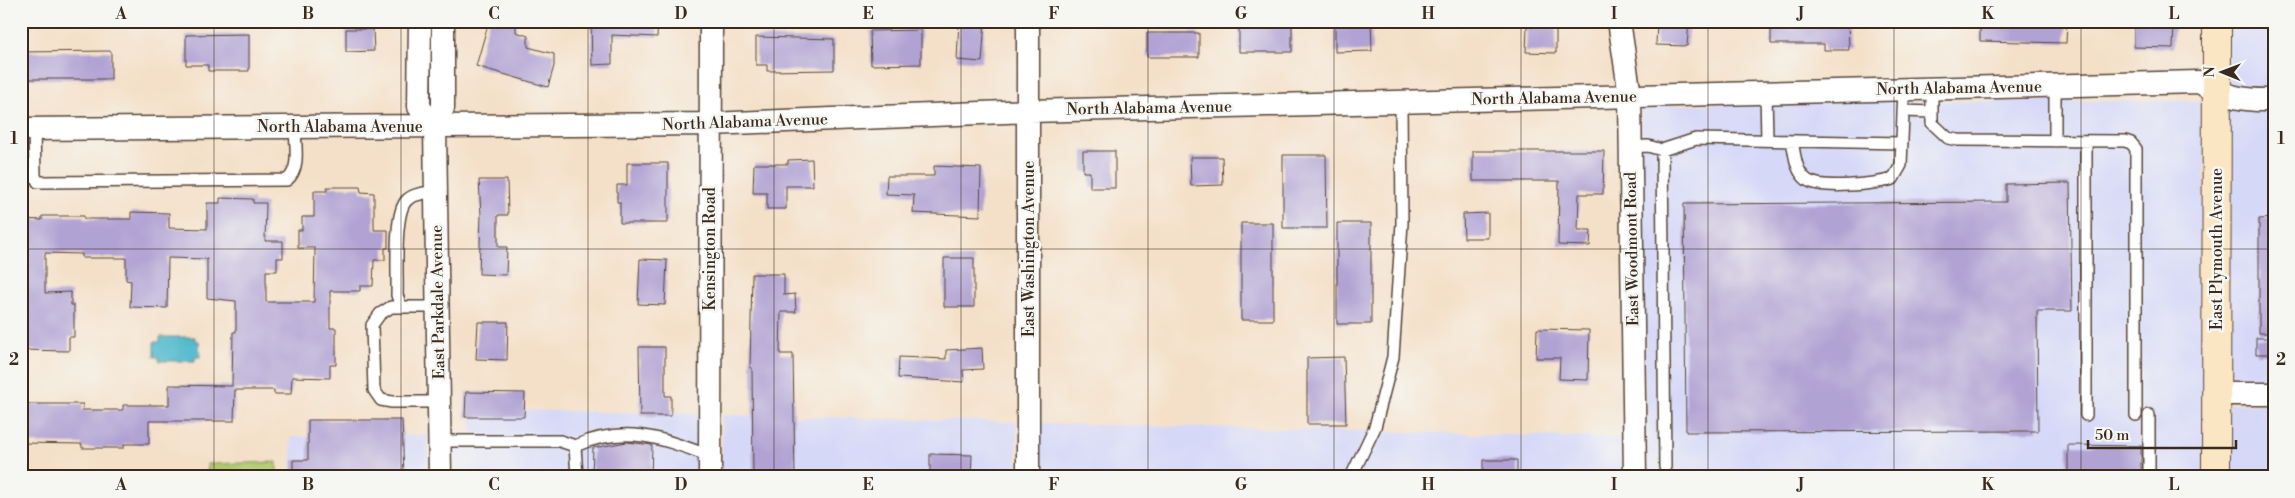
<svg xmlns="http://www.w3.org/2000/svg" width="2295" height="498" font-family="'Libre Bodoni',serif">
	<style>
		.built { fill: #d6d8f8 }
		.green { fill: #adc76d; stroke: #747846 }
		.water { fill: #4eb8cb; stroke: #447174 }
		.building { fill: #b0a2d3 }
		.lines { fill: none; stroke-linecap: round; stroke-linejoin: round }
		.service-casing { stroke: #574538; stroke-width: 14 }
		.minor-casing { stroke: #574538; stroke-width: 25 }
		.secondary-casing { stroke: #574538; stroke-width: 30 }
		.service { stroke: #fff; stroke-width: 11 }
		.minor { stroke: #fff; stroke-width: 22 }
		.secondary { stroke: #fbe6c4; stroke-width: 28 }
		.grid { fill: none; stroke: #3b2a1e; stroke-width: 1; stroke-opacity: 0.55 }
		.labels { text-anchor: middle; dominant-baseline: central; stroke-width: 5; stroke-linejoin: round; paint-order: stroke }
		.street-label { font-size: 16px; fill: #3b2a1e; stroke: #f6f6f2 }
		.neatline { fill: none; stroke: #3b2a1e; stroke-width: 2 }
		.grid-label { font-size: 16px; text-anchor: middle; font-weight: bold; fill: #3b2a1e }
	</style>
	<rect width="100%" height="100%" fill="#f6f6f2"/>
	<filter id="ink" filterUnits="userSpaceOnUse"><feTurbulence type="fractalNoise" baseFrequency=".02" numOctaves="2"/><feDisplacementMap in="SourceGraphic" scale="10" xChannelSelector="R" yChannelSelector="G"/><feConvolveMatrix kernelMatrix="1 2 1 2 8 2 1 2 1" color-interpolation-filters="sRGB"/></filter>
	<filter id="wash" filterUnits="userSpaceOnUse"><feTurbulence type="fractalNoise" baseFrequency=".0096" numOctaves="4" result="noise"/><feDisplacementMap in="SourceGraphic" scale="20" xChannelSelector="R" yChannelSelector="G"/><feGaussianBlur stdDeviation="1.12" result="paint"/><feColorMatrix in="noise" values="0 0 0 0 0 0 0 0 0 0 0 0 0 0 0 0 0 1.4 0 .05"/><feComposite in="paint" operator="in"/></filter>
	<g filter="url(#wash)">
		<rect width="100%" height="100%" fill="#f4e0c8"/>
		<path class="built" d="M2228 21H2274V90H2248L2228 84Z
			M1832 101H2205L2204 477H1646L1641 106Z
			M2228 105 2246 111 2274 110V384H2228Z
			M2228 404H2274V477H2227Z
			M471 409 699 414V477H451V434L472 433Z
			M722 415 1017 422V477H722Z
			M1039 423 1623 438V477H1039Z
			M428 435V477H292L291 437Z"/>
		<path class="green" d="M277 462V477H208L207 464Z"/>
		<path class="water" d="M160 337H195V341H199L200 357H195V361H159V357H154V342H160Z"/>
		<g id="blocks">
			<path class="building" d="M489 21H516V32L528 36V47L554 54V66L548 87 476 66Z
				M591 21H658L657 37 612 35V64L592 65Z
				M959 21H985L982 62 957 60Z
				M1266 21H1292V52H1239V26H1266Z
				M1335 21H1371L1372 51 1335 52Z
				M1657 21H1689L1687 46 1656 45Z
				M1771 21H1848L1849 50H1824V44H1771Z
				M1980 21H2067L2066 43 1980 41Z
				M2134 21H2174L2173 48 2134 47Z
				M1527 26 1556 27V53L1526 52Z
				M346 29H373L374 51 346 52Z
				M921 30V64L871 65 870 31Z
				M1147 33H1199V57H1147Z
				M249 34V71H208V65H186V35Z
				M756 37 834 39V70L767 71V65H756Z
				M111 51V79H21V52Z
				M1083 151H1115V188H1090V172H1083Z
				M1473 151H1604L1603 194H1579L1578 230H1591L1590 246 1558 245 1559 181H1473Z
				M1283 155H1326L1327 228H1283Z
				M1190 157H1222L1223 185 1191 186Z
				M812 159 813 186H786V209H767V193H753L754 164H788V160Z
				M627 163H668V223H620V202H617V185H627Z
				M934 166 981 168 980 216 913 213 914 195 886 194 887 176H934Z
				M479 180H507L508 215H498V247H507L506 275 479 274 481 215Z
				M2070 183 2072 311H2037L2038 431 1686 432 1684 204 2006 202V184Z
				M327 187H360L361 192 374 193V230H388V248H385V260H374L373 286H360V291H330V328H336V365H330V378L292 377 291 394H274V390H235L234 421H149V444H124V448H82V444L21 443V404H83L82 410H123V405H169V385L232 386 233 332H236V301L207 298V259L168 258 167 308 130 307 131 281 126 280V258H82V254L45 253V293L71 292V305H74V337H69V351L21 350V219L42 220V216H84V219H131V212L169 213V228L207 229V203H220V198L253 199V203H266L265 241H283V258H277V271H266V302H314L315 248H298V230H302V217H314V191H327Z
				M1488 213V238H1464L1463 214Z
				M2274 218V333H2259V219Z
				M1241 223H1273V320H1241Z
				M1337 223H1371V324H1337Z
				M944 258H974V307H944Z
				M640 259 667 260 665 305 638 304Z
				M752 274H784V295L795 294 796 312H781L780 354H793L795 477H753L752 368H750Z
				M478 322H508L507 360 476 359Z
				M1537 329 1589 330 1588 380 1559 379 1560 358H1536Z
				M2256 338H2274V354H2256Z
				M639 347H665V396H671V416H640Z
				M982 348 983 369 963 370 964 382 898 378 899 357 946 359V350Z
				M1344 357 1346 424H1307V358Z
				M466 392 525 393 524 417H465Z
				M308 420H402L404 477H293V460H308Z
				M627 442 652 445 651 477H592L593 448Z
				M2068 445 2141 446V477H2068Z
				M930 454 972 455 971 477H930Z
				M1483 460H1517V477H1483Z"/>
		</g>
	</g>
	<g filter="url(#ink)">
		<use href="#blocks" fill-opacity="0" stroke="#574538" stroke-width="1"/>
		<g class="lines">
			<defs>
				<path id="service" d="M1932 88V123L1948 138 1958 140 2125 141 2131 143 2136 149V415
					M1766 92 1767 140
					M1903 111 1932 112
					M34 129 35 176 38 182H41L287 180C301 169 295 144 295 128
					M1792 141C1795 154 1795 171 1807 180 1822 190 1876 184 1893 179L1901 165 1904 89
					M2055 141V85
					M2086 141V415
					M1630 147 1648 146 1662 150 1665 467
					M1662 150 1696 139 1902 143
					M401 307 397 295C398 275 393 213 407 200 414 193 427 193 436 191
					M438 307H391L380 314 372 325 374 390 381 400 392 402H439
					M2149 415V477
					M440 441H560L575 446 577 477
					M575 446C626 424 661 438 710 456
					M1351 477 1375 427 1393 357 1402 223 1401 102"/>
				<path id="minor" d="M420 21 419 107 435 127
					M1619 21 1630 96 1635 477
					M21 129 710 124 1029 111 2199 82C2227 97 2242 101 2274 100
					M2217 394H2274
					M440 477 435 127 443 108V21
					M710 477 711 21
					M1028 477V21"/>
				<path id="secondary" d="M2216 477 2217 21"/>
			</defs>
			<use href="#service" class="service-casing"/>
			<use href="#minor" class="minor-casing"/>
			<use href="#secondary" class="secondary-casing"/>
			<use href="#service" class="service"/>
			<use href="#minor" class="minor"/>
			<use href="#secondary" class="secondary"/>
		</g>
	</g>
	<path class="grid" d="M214 21V477M401 21V477M588 21V477M774 21V477M961 21V477M1148 21V477M1334 21V477M1521 21V477M1708 21V477M1894 21V477M2081 21V477M21 249H2274"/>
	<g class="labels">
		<g class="street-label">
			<text transform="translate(1959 88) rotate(-1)">North Alabama Avenue</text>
			<text transform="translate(1554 98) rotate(-1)">North Alabama Avenue</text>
			<text transform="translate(1149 108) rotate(-1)">North Alabama Avenue</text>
			<text transform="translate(745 122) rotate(-2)">North Alabama Avenue</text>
			<text x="340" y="127">North Alabama Avenue</text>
			<text transform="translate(710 249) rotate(-90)">Kensington Road</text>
			<text transform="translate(1029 249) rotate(-90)">East Washington Avenue</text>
			<text transform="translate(1632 249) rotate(-91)">East Woodmont Road</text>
			<text transform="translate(2217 249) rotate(-90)">East Plymouth Avenue</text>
			<text transform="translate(438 302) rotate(-91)">East Parkdale Avenue</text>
		</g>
	</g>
	<rect width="2295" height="498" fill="none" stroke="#f6f6f2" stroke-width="55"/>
	<g transform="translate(2222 72) rotate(271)" stroke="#f6f6f2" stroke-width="4" paint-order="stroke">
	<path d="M0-4L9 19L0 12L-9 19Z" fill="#3b2a1e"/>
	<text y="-8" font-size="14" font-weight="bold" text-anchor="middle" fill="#3b2a1e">N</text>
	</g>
	<path d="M2088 440v8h148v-8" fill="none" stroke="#3b2a1e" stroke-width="2.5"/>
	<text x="2095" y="440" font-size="15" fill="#3b2a1e" stroke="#f6f6f2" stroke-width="4" paint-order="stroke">50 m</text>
	<rect x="28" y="28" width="2240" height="442" class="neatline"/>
	<g class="grid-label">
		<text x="121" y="19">A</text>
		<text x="308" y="19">B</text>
		<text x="494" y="19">C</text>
		<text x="681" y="19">D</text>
		<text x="868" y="19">E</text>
		<text x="1054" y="19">F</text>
		<text x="1241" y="19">G</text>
		<text x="1428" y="19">H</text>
		<text x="1614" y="19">I</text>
		<text x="1801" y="19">J</text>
		<text x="1988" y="19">K</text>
		<text x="2174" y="19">L</text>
		<text x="14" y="144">1</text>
		<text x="2281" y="144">1</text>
		<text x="14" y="365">2</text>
		<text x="2281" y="365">2</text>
		<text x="121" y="490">A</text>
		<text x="308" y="490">B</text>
		<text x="494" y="490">C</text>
		<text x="681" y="490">D</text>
		<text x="868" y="490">E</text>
		<text x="1054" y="490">F</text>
		<text x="1241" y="490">G</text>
		<text x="1428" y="490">H</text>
		<text x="1614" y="490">I</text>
		<text x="1801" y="490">J</text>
		<text x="1988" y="490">K</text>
		<text x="2174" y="490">L</text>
	</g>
</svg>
